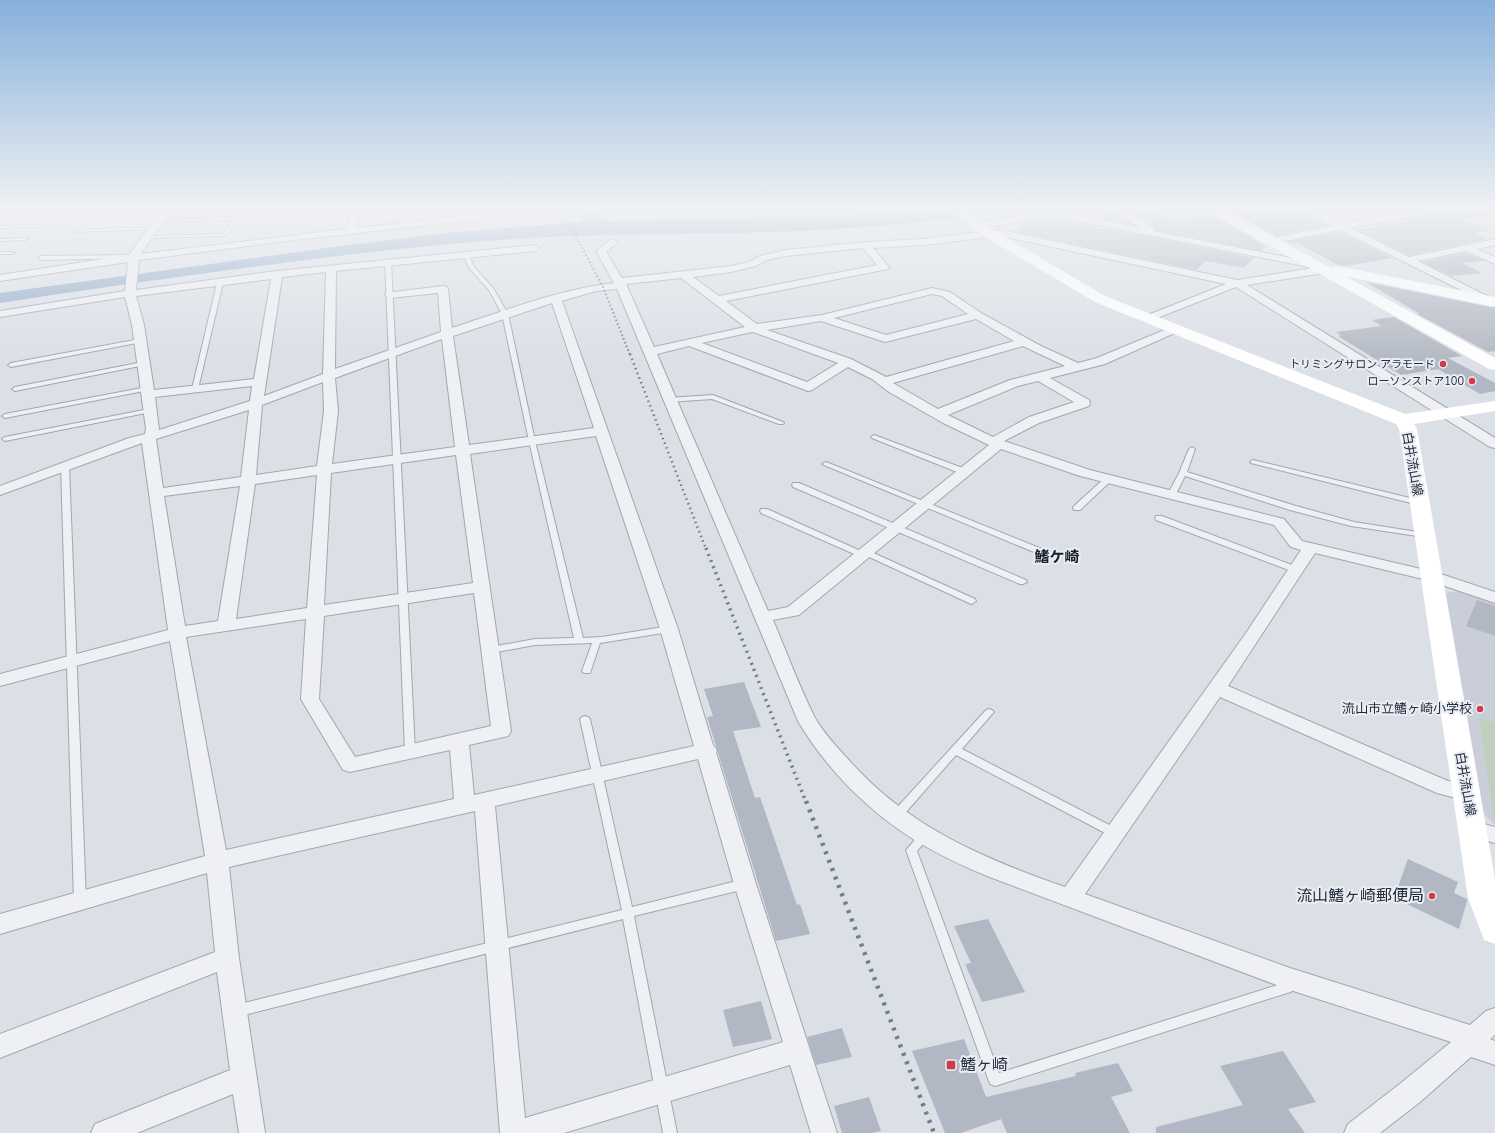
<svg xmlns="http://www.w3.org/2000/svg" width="1495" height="1133" font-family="'Nunito Sans','Noto Sans JP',sans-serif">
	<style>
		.built { fill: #c9ced8 }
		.green { fill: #c0d0bc }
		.water { fill: #94abc8 }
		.building { fill: #b2b8c3 }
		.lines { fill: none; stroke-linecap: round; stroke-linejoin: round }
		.lane-casing { stroke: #a1a6b0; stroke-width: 2 }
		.street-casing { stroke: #a1a6b0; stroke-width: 2 }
		.lane { fill: #eef0f4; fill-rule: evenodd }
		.street { fill: #eef0f4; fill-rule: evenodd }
		.secondary { fill: #fff; fill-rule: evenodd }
		.rail-far3 { stroke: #747d90; stroke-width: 2; stroke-dasharray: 1.5 2.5; stroke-linecap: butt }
		.rail-far2 { stroke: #747d90; stroke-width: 2.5; stroke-dasharray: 1.5 3.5; stroke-linecap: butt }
		.rail-far1 { stroke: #747d90; stroke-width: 3.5; stroke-dasharray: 2 4.5; stroke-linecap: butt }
		.rail { stroke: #747d90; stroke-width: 4.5; stroke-dasharray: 3 6; stroke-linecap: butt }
		.poi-dot { fill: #d13a4a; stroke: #eaeef4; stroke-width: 1.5 }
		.labels { text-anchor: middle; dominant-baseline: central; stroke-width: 4; stroke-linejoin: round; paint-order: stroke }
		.far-poi-label { font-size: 11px; fill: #252c3c; stroke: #eaeef4; text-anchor: end }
		.street-label { font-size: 13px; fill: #252c3c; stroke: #eaeef4 }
		.poi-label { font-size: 13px; fill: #252c3c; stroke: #eaeef4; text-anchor: end }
		.quarter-label { font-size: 15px; font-weight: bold; fill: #171e2d; stroke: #eaeef4 }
		.near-poi-label { font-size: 16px; fill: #252c3c; stroke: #eaeef4; text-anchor: end }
	</style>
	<rect width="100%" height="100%" fill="#dbdfe6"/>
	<path class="built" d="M1461 591 1495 604V825L1484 814 1446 593Z"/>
	<path class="green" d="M1479 718 1495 722V818L1494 817Z"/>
	<path class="water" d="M576 207H591L600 218 607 221 803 217 856 215 936 207H1043C952 219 862 230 770 232 689 235 609 233 528 238 461 242 395 249 329 257 219 271 109 286 0 303V293L334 247 446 233 580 222 583 219Z"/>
	<path class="building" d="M1099 207H1107L1134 225 1103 219Z
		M1122 207H1149L1171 219 1212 215 1266 246 1261 251 1155 230 1153 226Z
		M1238 207H1297L1328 225 1275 236 1233 213 1245 211Z
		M1378 207H1417L1389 213 1377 209Z
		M1447 207H1487L1488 215 1461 220 1492 230 1474 233 1488 239 1409 255 1358 230 1409 221 1404 219 1442 211Z
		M1037 220H1056L1108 230 1107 228 1254 258 1244 268 1205 261 1197 270 1013 231 1031 221Z
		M1340 232 1392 258 1347 266 1338 265 1297 243 1290 244 1287 242Z
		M1466 253 1485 261 1462 263 1482 273 1452 276 1422 262Z
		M1366 282 1495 308V351L1488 352 1417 314H1420Z
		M1394 317 1462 356 1448 358 1495 383V391L1480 394 1438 369 1401 375 1338 336 1341 335 1336 332 1382 326 1372 320Z
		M1477 600 1495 606V636L1466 626Z
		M744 682 761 727 733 731 755 798 760 797 797 905 800 904 810 934 776 941 707 717 713 716 704 689Z
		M1408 859 1458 882 1454 893 1467 899V901L1459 929 1394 898Z
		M988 919 1025 992 982 1002 965 964 971 963 954 926Z
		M761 1001 772 1039 733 1047 723 1010Z
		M842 1028 852 1057 816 1065 807 1037Z
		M964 1039 986 1097 1076 1076 1075 1073 1118 1063 1133 1091 1111 1097 1130 1133H1007L1001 1119 961 1133H945L912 1051Z
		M1283 1051 1316 1102 1288 1109 1305 1133H1156V1127L1243 1105 1220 1066Z
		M869 1097 881 1131 871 1133H842L834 1106Z"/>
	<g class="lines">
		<defs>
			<path id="lane" d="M607 207 614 209 641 208 643 209 641 210 613 211Z
				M358 214V216H356L308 218 306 217 308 216Z
				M237 217V218L226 235 224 236 147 238 145 237 147 236 223 234 232 220 158 222V220H160Z
				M39 225V227H37L0 228V226Z
				M155 227V229H153L76 232 74 231 76 230Z
				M28 238V239L26 240 0 241V239Z
				M0 252H13L15 253 13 254H0Z
				M464 253H468L474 267 493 288 508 314 535 441 583 638 602 637 669 626 673 629 669 632 600 643 590 673H584L582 671 592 643 535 645 491 653 488 652 487 650 488 648 491 647 535 639 574 638 529 441 502 314 489 290 469 268 463 254Z
				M133 255 134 256 131 258 41 260 38 258 41 256Z
				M388 259 391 261 415 751 413 754 410 755 407 754 405 751 385 261Z
				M220 281 223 283 198 389 195 391 192 389 217 283Z
				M140 339 143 341 142 342 11 367 8 365 11 363Z
				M143 362 146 364 145 365 15 391 12 389 15 387Z
				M147 387 150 389 149 390 5 418 2 416 5 414Z
				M713 395 783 422 784 423 783 424H779L712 399 669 402 666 400 669 398Z
				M149 409 151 410V412L5 441 2 439 5 437Z
				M874 435 968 470 969 472 965 474H962L872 438 871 437Z
				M1192 447 1195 449 1187 472 1296 506 1354 522 1424 533 1428 535 1424 537 1351 526 1290 510 1185 476 1175 496H1169L1168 494 1179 473 1189 449Z
				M1253 460 1422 501 1423 503 1419 505 1251 463 1250 462Z
				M826 462 1052 553 1053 555 1049 557H1046L824 465 822 464Z
				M65 464 69 466 86 901 84 904 80 906 76 904 74 901 61 466Z
				M1106 477H1109L1113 479 1080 510H1074L1073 508 1074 506Z
				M793 483H799L1026 580 1027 582 1023 584H1020L793 487 792 485Z
				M761 509H767L863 552 869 551 975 599 976 601 972 604 969 603 867 556 861 557 761 513 760 511Z
				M1156 516H1162L1300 568 1301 570 1297 572H1294L1156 520 1155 518Z
				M989 709 992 710 994 712 992 714 962 749 1117 829 1118 832 1117 835 1113 836 1109 835 956 755 900 819 896 820 892 819 891 816 892 813 986 710Z
				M585 716 588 717 590 719 632 907 745 879 749 881 751 884 749 887 745 889 634 916 677 1133H663L623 919 236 1017 232 1015 230 1011 232 1007 236 1005 622 910 580 719 582 717Z
				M925 832 929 833 930 836 917 851 999 1073 1281 984 1284 975 1288 974 1292 975C1295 981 1294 986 1291 992L1287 993 995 1086 990 1084 906 850 921 833Z"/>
			<path id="street" d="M0 207H12L11 209 0 211Z
				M168 207H177L157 230 141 254 345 229 356 207H365L355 228 547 207 538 213 295 240 139 260 136 290 277 271 535 245 540 248 535 251 336 271 335 369 441 332 438 293 390 298 385 295 386 293 443 286 447 287 448 289 452 328C504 311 560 289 614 283L596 251 610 240 613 239 618 242 606 252 622 278 731 266 749 262 760 256 785 250 866 242 924 239 990 231H1005L1237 280 1314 268 1053 216 977 229 972 226 977 223 1075 207H1098L1094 210 1068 214 1141 228 1108 207H1119L1152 227 1154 229 1153 231 1317 263 1321 264V267L1328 268 1329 270 1324 273 1247 285 1495 438V448L1490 447 1236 287 1147 322 1141 319 1143 317 1226 284 1005 237H990L924 245 873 248 889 267 888 269 726 301 757 324 822 315 932 288 950 292 981 313 1041 346 1078 363 1097 358 1169 328H1177L1179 330 1177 332 1105 364 1050 378 1089 400 1090 403 1089 406 1039 423 1004 441 1090 470 1284 519 1302 541 1438 573 1495 592V603L1427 580 1315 553 1228 686 1448 781 1474 787 1477 793 1474 799 1467 801 1437 793 1220 697 1085 894 1287 967 1470 1025 1486 1011 1495 1008V1035L1490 1039 1495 1041V1065L1471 1057 1420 1102 1380 1133H1344L1348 1124 1401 1083 1451 1042 1287 989 987 876C963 866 939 855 916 841 869 812 826 769 798 721L617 289 596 291 562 301 678 629 713 745 717 750 716 752 756 884 837 1133H811L790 1065 564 1133H500L475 811 229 867 239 958 265 1133H239L233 1094 137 1133H91L95 1124 230 1070 217 972 0 1058V1034L215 952 207 873 0 934V914L205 856 170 641 0 686V674L168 630 142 443 0 495V486L129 438 145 434 146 429 132 325 125 297 0 317V311L125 291 128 262 0 281V275L129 255 150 226ZM863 248 877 265 719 296 693 277 731 272 756 266 767 260 785 256ZM326 272 323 374 264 396 282 277ZM681 278 745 327 654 347 626 284ZM271 279 254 379 154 390 144 325 136 296ZM932 294 942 296 968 314 886 335 834 318ZM552 303 594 428 469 445 453 336ZM976 319 1014 341 886 377 851 359 767 330 821 321 885 342ZM752 332H753L838 363 807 382 702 343ZM442 339 455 447 332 464 338 411 335 378ZM689 346 808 391 812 390 848 367 872 379 889 392 943 423 989 445 788 607 768 611 657 354ZM1023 346 1065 366 1010 380 938 409 893 383ZM1038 381 1074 402 1029 417 993 437 948 415 1018 386ZM323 382 324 411 317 466 256 475 262 405ZM252 386 250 401 159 430 155 397ZM249 410 241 477 163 488 156 439ZM596 436 660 629 694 746 474 795 469 745 508 736 511 731 470 454ZM1001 449 1080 476 1274 525 1289 545 1291 547 1301 550 1246 633 1065 887C982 858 906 826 847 758 836 746 823 732 815 718 799 686 787 653 773 620L799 615ZM456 455 473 583 324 605 331 473ZM317 475 307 608 236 619 255 484ZM240 486 218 621 185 626 164 496ZM474 593 491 726 355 757 319 699 324 616ZM306 619 301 699 343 770 350 772 450 750 454 799 226 850 186 637ZM698 759 734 884 783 1042 525 1118 495 806Z
				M628 207H798L794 210 675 212 632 210Z
				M1298 207H1310L1343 224 1426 207H1446L1442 210 1351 228 1409 257 1495 239V245L1477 249 1495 257V264L1466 251 1418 261 1495 300V307L1340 230 1270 244 1267 243 1265 241 1267 239 1332 226Z
				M1473 821 1495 827V843L1466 835 1462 829 1466 823Z"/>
		</defs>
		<use href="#lane" class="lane-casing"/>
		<use href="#street" class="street-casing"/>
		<use href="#lane" class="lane"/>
		<use href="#street" class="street"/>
		<path class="secondary" d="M946 207H961L995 231 1105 296 1405 414 1495 401V411L1414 424 1417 429 1495 879V944L1484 940 1468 898 1399 429 1396 424 1095 302 985 237Z
			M1204 207H1220L1331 268 1337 266 1495 297V307L1345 276 1495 358V370L1489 369 1206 210Z"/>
		<path class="rail-far3" d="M556 207 579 242 603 287 630 355"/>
		<path class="rail-far2" d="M630 354 706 549"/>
		<path class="rail-far1" d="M706 548 806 802"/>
		<path class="rail" d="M806 801 934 1133"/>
	</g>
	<linearGradient id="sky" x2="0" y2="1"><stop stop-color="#86b0db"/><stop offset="0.57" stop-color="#eff1f4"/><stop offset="1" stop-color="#eff1f4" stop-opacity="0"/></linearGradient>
	<rect width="1495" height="366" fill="url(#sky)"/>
	<g class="poi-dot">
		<circle cx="1443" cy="364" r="4"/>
		<circle cx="1472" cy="381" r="4"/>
		<circle cx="1480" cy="709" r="4"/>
		<circle cx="1432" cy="896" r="4"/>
		<rect x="946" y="1060" width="10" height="10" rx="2"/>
	</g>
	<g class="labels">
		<g class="far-poi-label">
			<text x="1435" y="364">トリミングサロン アラモード</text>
			<text x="1464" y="381">ローソンストア100</text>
		</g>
		<g class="street-label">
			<text transform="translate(1412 464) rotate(80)">白井流山線</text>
			<text transform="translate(1465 784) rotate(80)">白井流山線</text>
		</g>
		<g class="poi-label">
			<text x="1472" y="709">流山市立鰭ヶ崎小学校</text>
		</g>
		<g class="quarter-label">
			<text x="1057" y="557">鰭ケ崎</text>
		</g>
		<g class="near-poi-label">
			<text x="1424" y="896">流山鰭ヶ崎郵便局</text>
			<text x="960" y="1065" text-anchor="start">鰭ヶ崎</text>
		</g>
	</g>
</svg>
